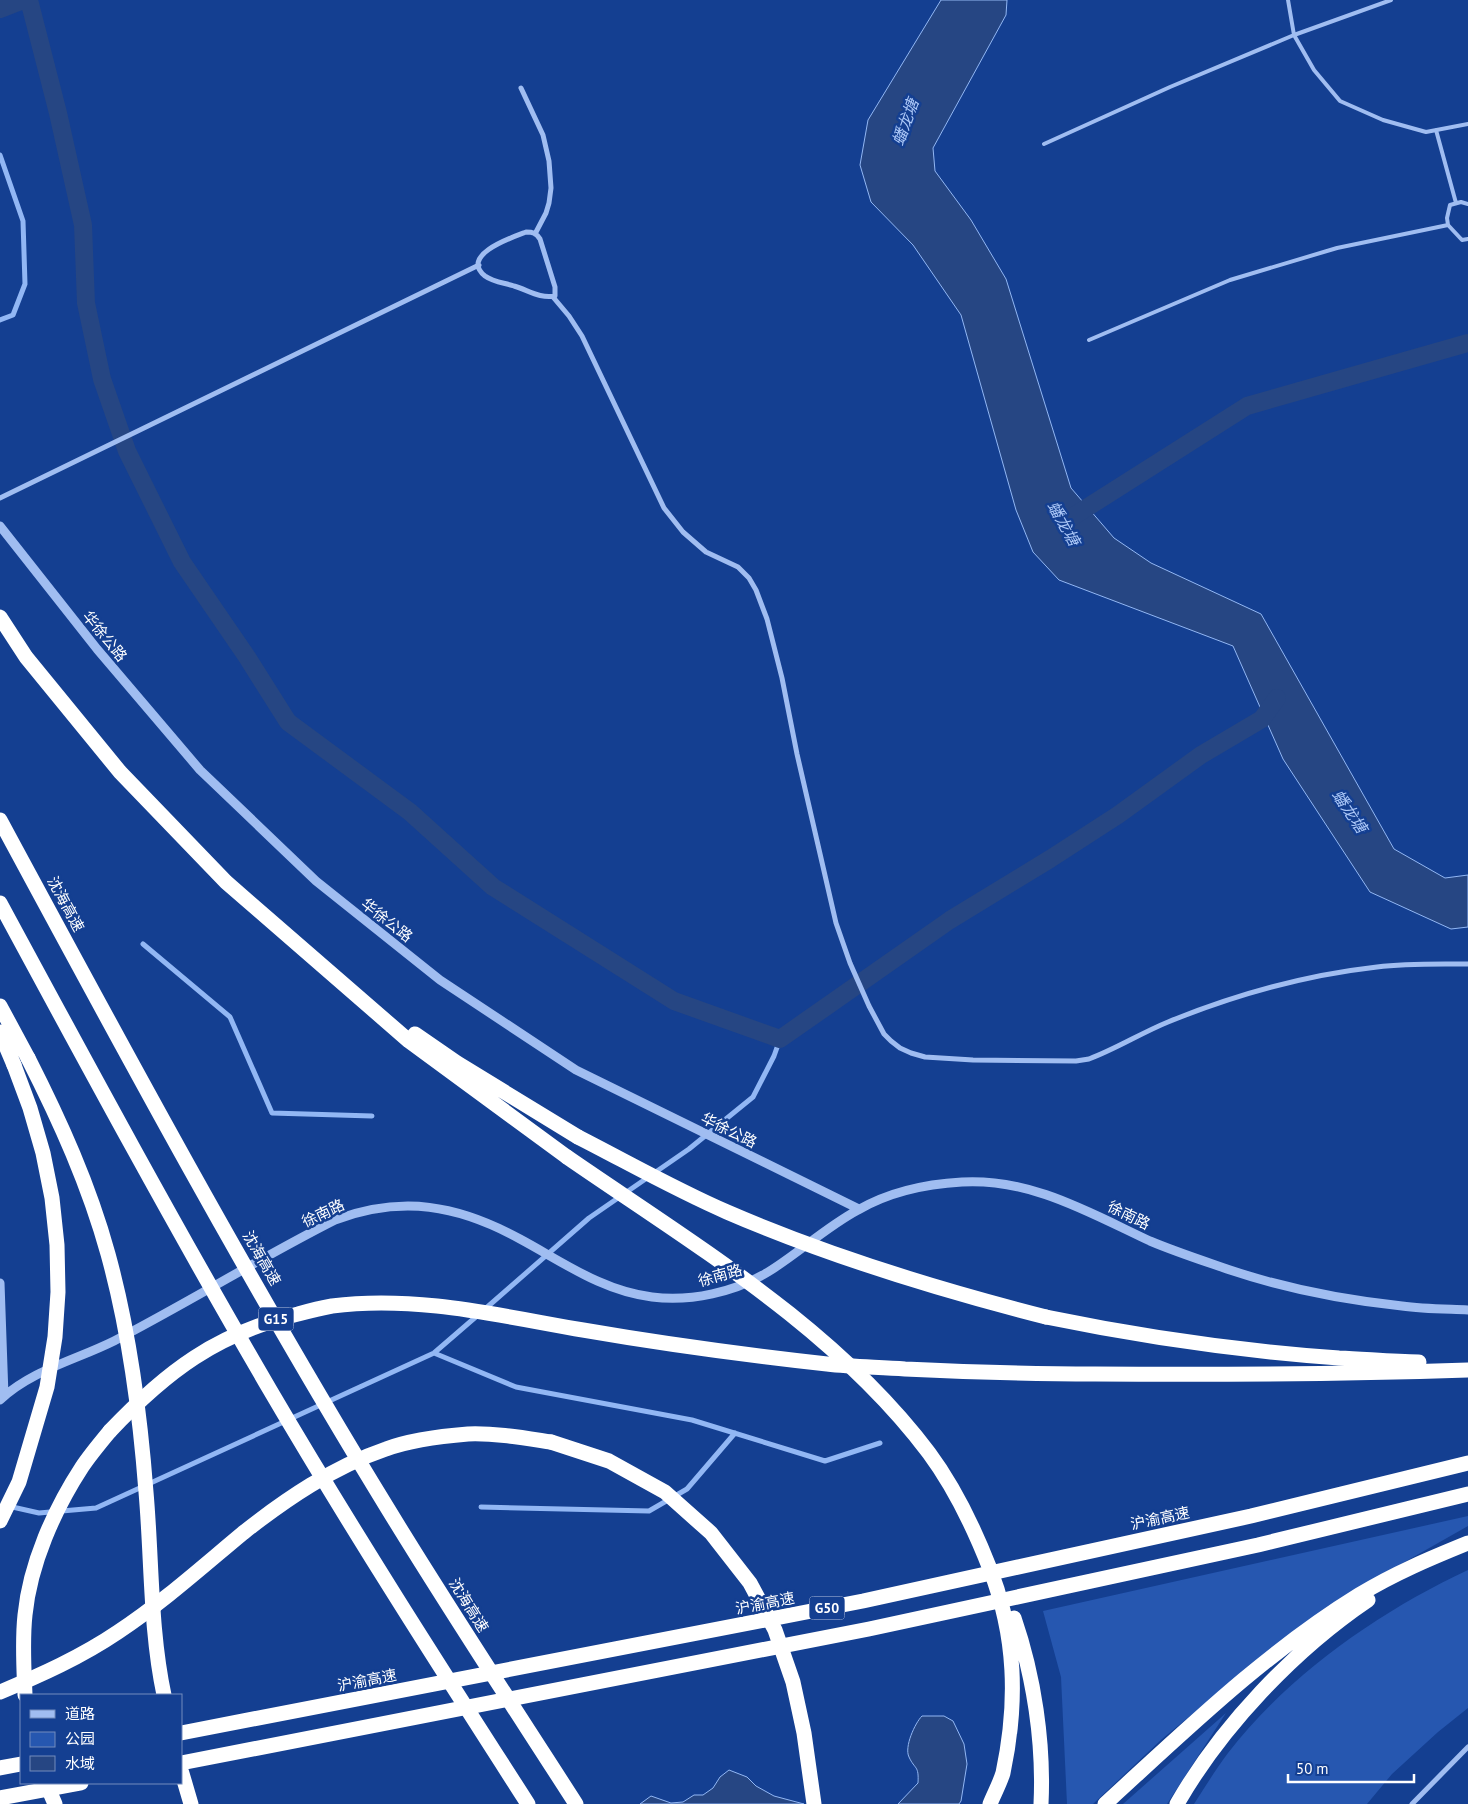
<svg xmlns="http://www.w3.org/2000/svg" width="1468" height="1804" font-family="'PT Sans','Noto Sans SC',sans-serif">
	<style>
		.green { fill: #2657b0 }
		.water { fill: #264683; stroke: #92b7f4 }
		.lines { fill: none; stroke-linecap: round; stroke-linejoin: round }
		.stream { stroke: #92b7f4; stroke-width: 5 }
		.canal { stroke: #264683; stroke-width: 18 }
		.service { stroke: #a0bdf1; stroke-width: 4 }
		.minor { stroke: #a0bdf1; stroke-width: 5 }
		.tertiary { stroke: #a0bdf1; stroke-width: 9 }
		.motorway { stroke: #fff; stroke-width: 15 }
		.motorway-bridge { stroke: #fff; stroke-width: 15 }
		.labels { text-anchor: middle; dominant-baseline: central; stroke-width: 5; stroke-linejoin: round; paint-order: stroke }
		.shield { fill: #143f91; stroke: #b8c5de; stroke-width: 1 }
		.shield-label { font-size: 14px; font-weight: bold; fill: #fff }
		.street-label { font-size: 15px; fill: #fff; stroke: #143f91 }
		.water-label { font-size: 16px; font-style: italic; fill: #acc8f8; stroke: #143f91 }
	</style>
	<rect width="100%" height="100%" fill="#143f91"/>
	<path class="green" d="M1468 1516V1526L1394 1568 1247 1669 1162 1739 1093 1804H1067L1061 1677 1043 1611Z
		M1468 1570V1708L1438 1732 1392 1774 1367 1804H1194C1205 1787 1216 1769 1228 1753 1288 1675 1380 1611 1468 1570Z
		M1226 1713 1167 1804H1123Z"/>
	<path class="water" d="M941 0H1007L1006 15 933 148 935 171 971 220 1006 279 1071 488 1114 538 1151 563 1261 614 1394 849 1445 878 1468 875V927L1451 929 1370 892 1283 759 1233 646 1059 580 1033 552 1016 510 961 315 913 245 871 202 860 165 868 120Z
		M922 1716H944L953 1721 964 1744 967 1764 961 1801 959 1804H898L918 1783C919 1765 915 1770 909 1757 904 1747 915 1723 922 1716Z
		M729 1770 747 1777 756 1786 774 1796 804 1804H640L651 1796 671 1803 683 1802 694 1795H703L713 1788 720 1777Z"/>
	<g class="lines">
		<path class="stream" d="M0 155 23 221 25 284 13 315 0 320
			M143 944 230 1017 272 1113 372 1116
			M485 1309 589 1218 689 1149 753 1097 774 1056 780 1039
			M434 1353 516 1387 692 1420 825 1461 880 1443
			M8 1506 39 1513 96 1508 434 1353 478 1315
			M481 1507 649 1511 687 1489 735 1433"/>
		<path class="canal" d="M29 0 58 113 83 225 86 303 102 379 127 451 182 562 247 657 288 722 410 812 493 887 674 1001 780 1039 950 920 1050 859 1118 815 1201 755 1262 719 1277 698
			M0 9 23 0
			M1069 519 1247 406 1468 343"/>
		<path class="service" d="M1288 0 1294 35 1314 70 1340 101 1383 120 1426 132 1468 124
			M1436 130 1456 203
			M1044 144 1170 87 1294 35 1391 0
			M1448 225 1447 218 1450 205 1461 202 1468 204
			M1089 340 1230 280 1337 248 1448 225 1462 240 1468 239"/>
		<path class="minor" d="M521 88 543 135 549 161 551 188 549 203 546 213 535 234
			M526 232C533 232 536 233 540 239L555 287V296C540 299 528 290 514 286 505 283 493 282 485 276 459 255 513 237 526 232Z
			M553 297 569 316 582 336 664 508 683 532 706 552 738 567 749 578 756 590 767 619 782 678 797 754 836 923 850 963 869 1006 884 1034 891 1041 900 1048 911 1053 925 1057 973 1060 1076 1061 1089 1059C1116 1049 1141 1033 1168 1022 1234 995 1306 975 1377 967 1407 963 1438 964 1468 964
			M0 498 479 265
			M1412 1804 1468 1747"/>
		<path class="tertiary" d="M0 526 97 649 200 770 316 881 440 980 576 1070 859 1209
			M0 1283 4 1396
			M0 1400C32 1370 76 1360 114 1341 189 1302 260 1258 335 1220 402 1195 458 1205 520 1239 563 1262 602 1291 652 1297 691 1302 735 1292 768 1272 799 1253 826 1227 858 1210 889 1192 926 1184 962 1182 1031 1178 1090 1213 1150 1241 1176 1252 1204 1261 1230 1270 1284 1288 1345 1300 1402 1306 1423 1309 1446 1309 1468 1310"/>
		<path class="motorway" d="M0 617 26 657 120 772 226 882 409 1041 567 1157
			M0 1006 28 1058
			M0 1032 14 1065
			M415 1034 457 1063 578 1137
			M1046 1317C1143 1337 1240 1351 1339 1358 1366 1359 1392 1362 1419 1362
			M110 1431C167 1371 216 1334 298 1314 309 1311 321 1308 332 1306 416 1295 501 1316 583 1330 664 1344 746 1355 827 1364 853 1367 879 1367 905 1369 968 1372 1031 1374 1095 1374 1219 1375 1344 1374 1468 1370
			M0 1692C41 1675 81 1657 118 1632 162 1603 202 1567 243 1533 286 1499 333 1467 386 1449 410 1440 443 1436 468 1434 496 1433 524 1438 551 1442
			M181 1733 863 1601 1251 1516 1468 1463
			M181 1763 869 1629 1258 1545 1468 1494
			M0 1768 21 1764
			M181 1770 191 1804
			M0 1798 81 1783
			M1105 1804C1186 1730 1265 1653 1359 1595 1393 1574 1431 1558 1468 1543
			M1177 1804C1221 1727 1294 1650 1368 1600"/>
		<path class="motorway-bridge" d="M0 820C125 1052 250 1284 388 1509 449 1609 513 1706 576 1804
			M0 903C88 1066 176 1229 270 1390 352 1530 440 1667 528 1804
			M28 1058C60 1121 89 1185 108 1254 129 1330 140 1413 146 1492 152 1560 150 1629 164 1695
			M578 1137C627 1162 676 1190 727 1212 831 1257 936 1289 1046 1317
			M567 1157C693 1244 835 1328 929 1453 955 1488 974 1528 990 1569 1016 1636 1018 1702 1003 1773 1000 1783 994 1794 990 1804
			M551 1442 609 1461 665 1492 711 1533 750 1583 775 1630 793 1682 804 1733 814 1804
			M0 1521 19 1482 47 1387 55 1337 58 1292 57 1245 52 1198 43 1153 30 1108 14 1065
			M1014 1618C1034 1676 1044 1743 1041 1804
			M25 1695C24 1669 22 1642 25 1615 30 1564 54 1510 82 1467 90 1455 100 1443 110 1431
			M46 1783 55 1804"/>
	</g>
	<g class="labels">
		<g class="shield">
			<rect x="258.5" y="1307.5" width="35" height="23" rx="4"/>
			<rect x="809.5" y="1596.5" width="35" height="23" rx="4"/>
		</g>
		<g class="shield-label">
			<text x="276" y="1319">G15</text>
			<text x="827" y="1608">G50</text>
		</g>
		<g class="street-label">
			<text transform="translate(105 636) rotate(51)">华徐公路</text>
			<text transform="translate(66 904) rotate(62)">沈海高速</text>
			<text transform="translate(387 920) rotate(38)">华徐公路</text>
			<text transform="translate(729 1130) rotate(26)">华徐公路</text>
			<text transform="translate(323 1213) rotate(-25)">徐南路</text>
			<text transform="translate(1129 1215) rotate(26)">徐南路</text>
			<text transform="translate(262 1258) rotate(60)">沈海高速</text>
			<text transform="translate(720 1275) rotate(-16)">徐南路</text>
			<text transform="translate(1160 1518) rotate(-12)">沪渝高速</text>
			<text transform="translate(765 1603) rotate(-11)">沪渝高速</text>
			<text transform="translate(469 1605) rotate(58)">沈海高速</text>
			<text transform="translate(367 1680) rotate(-11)">沪渝高速</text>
		</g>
		<g class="water-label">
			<text transform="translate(905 122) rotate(-70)">蟠龙塘</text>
			<text transform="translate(1064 523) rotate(61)">蟠龙塘</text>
			<text transform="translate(1350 811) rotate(56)">蟠龙塘</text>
		</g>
	</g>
	<rect x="20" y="1694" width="162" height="90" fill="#143f91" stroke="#728cbd"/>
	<rect x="30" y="1710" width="25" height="8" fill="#a0bdf1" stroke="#728cbd"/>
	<text x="65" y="1719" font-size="15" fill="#ffffff">道路</text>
	<rect x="30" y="1732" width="25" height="15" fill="#2657b0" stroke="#728cbd"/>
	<text x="65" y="1744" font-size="15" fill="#ffffff">公园</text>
	<rect x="30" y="1756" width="25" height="15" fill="#264683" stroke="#728cbd"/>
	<text x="65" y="1769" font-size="15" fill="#ffffff">水域</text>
	<path d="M1288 1774v8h126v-8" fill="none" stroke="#ffffff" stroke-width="2.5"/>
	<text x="1296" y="1774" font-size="15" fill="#ffffff" stroke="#143f91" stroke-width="4" paint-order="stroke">50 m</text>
</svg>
